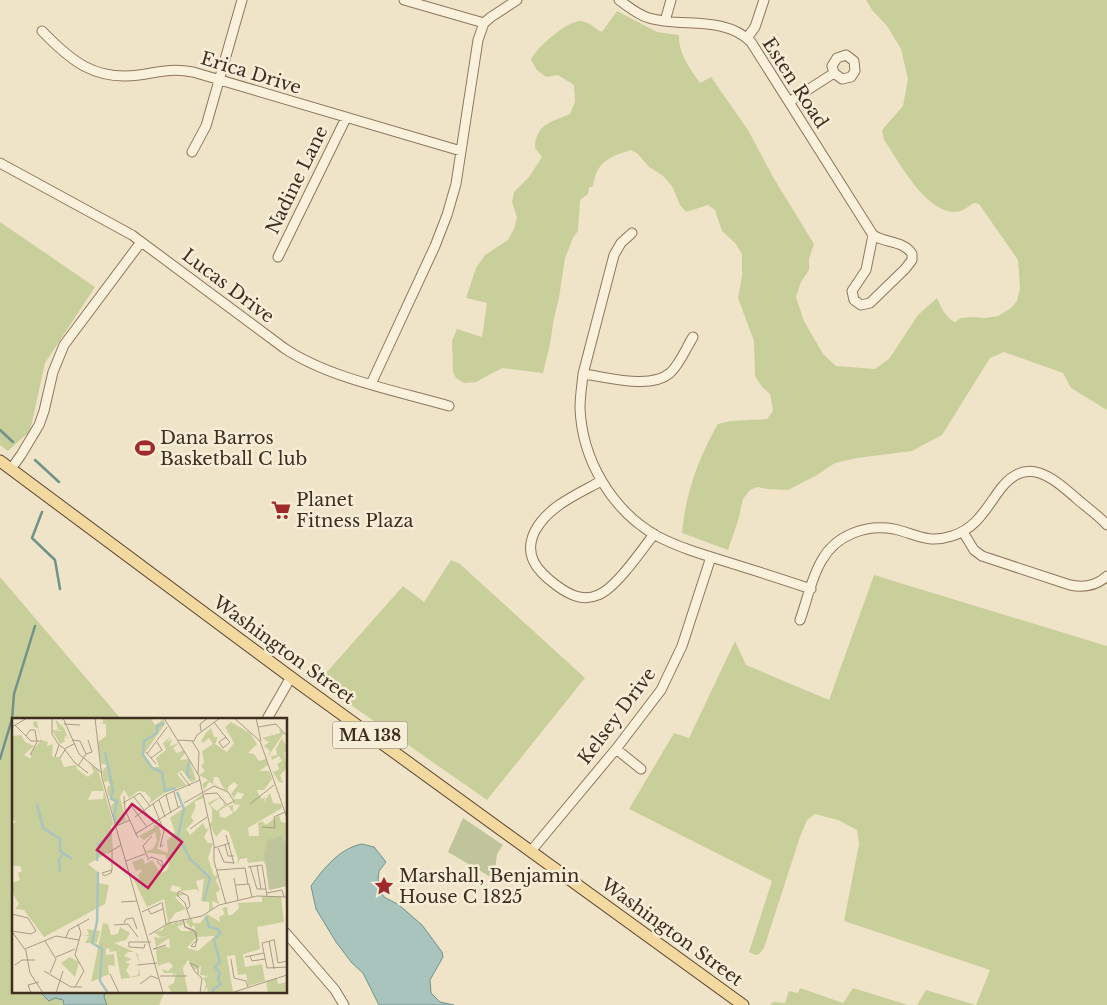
<svg xmlns="http://www.w3.org/2000/svg" width="1107" height="1005" font-family="'Libre Baskerville',serif">
	<style>
		.green { fill: #c9cf9b }
		.cemetery { fill: #bfc49a }
		.water { fill: #a9c4bc; stroke: #6f938a }
		.lines { fill: none; stroke-linecap: round; stroke-linejoin: round }
		.stream { stroke: #6f938a; stroke-width: 2.5 }
		.minor-casing { stroke: #8d765c; stroke-width: 11 }
		.major-casing { stroke: #5b4430; stroke-width: 13 }
		.minor { stroke: #faf1dc; stroke-width: 9 }
		.major { stroke: #f3d9a0; stroke-width: 11 }
		.labels { text-anchor: middle; dominant-baseline: central; stroke-width: 5; stroke-linejoin: round; paint-order: stroke }
		.shield { fill: #f7eed8; stroke: #756857; stroke-width: 1 }
		.shield-label { font-size: 16px; font-weight: bold; fill: #3d2e20 }
		.street-label { font-size: 18px; fill: #3d2e20; stroke: #f7eed8 }
		.poi-label { font-size: 18px; fill: #3d2e20; stroke: #f7eed8; text-anchor: start }
		.inset-river { fill: none; stroke: #a9c4bc; stroke-width: 2.5 }
		.inset-road { fill: none; stroke: #a89b85; stroke-width: 1 }
		.view { fill: #c2185b; fill-opacity: 0.15; stroke: #c2185b; stroke-width: 2.5 }
		.inset-edge { fill: none; stroke: #3d2e20; stroke-width: 2.5 }
	</style>
	<rect width="100%" height="100%" fill="#f0e4c8"/>
	<path class="green" d="M866 0H1107V410L1071 388 1063 373 1004 352 990 358 942 435 912 451 857 458 835 463 817 475 788 490 768 489 757 487 750 490 743 499 738 521 728 550 682 533C685 495 699 456 718 424L730 421 767 419 773 411 770 394 762 387 755 376 754 341 738 298 742 276V254L735 243 722 231 715 210 708 205 686 212 680 205 672 186 662 175 649 167 638 154 631 150C609 157 597 161 593 186L589 188 588 194 580 200 578 231 573 238 565 258 559 298 554 318 550 344 543 373 502 368 476 382 464 383 456 378 453 372 452 341 457 329 482 337 487 303 466 298 476 268 485 255 508 240 514 229 517 217 512 202 514 192 529 177 542 157 535 148C535 124 552 122 570 114L575 102 574 85 558 75 546 77 537 70 531 60C535 48 569 19 582 21 589 22 596 29 602 32L617 11 657 32 679 35C678 53 690 69 700 83L711 77 748 130 773 177 814 244 809 259V270L801 282 796 297 804 321 823 354 836 366 875 369 889 359 918 315 937 298C941 307 945 317 955 322L961 318 973 317 985 318 998 316 1011 308 1017 301 1020 288 1018 260 979 204 974 203C968 207 960 213 953 212 923 209 900 163 884 140L882 130 903 106 908 79 901 49 887 26 872 10Z
		M0 222 95 287 45 363 30 431 8 451 0 445Z
		M451 560 460 564 585 678 487 800 318 682 403 586 424 602Z
		M874 575 1107 646V1005H917L926 990 976 1005 990 970 844 921 859 844 857 830 838 820 815 814 807 820 800 837 764 948 759 954 755 955 749 952 772 881 629 809 674 733 689 738 735 641 746 665 829 700Z
		M0 577 121 719H14V991H165L159 1005H0Z
		M800 988 843 1003 853 988 908 1005H770L773 1002 785 1003 789 991 798 993Z"/>
	<path class="cemetery" d="M463 818 503 845 497 854 494 879 448 852Z"/>
	<path class="water" d="M362 844 374 847 386 862 379 871 378 879 379 888 384 897 399 905 422 925 442 952 443 957 430 980 431 993 440 1002 454 1005H379L363 973 352 963 336 942 316 909 311 886C323 869 340 848 362 844Z
		M41 991H105L104 997 107 1005H64L63 1000 55 998 49 1001 42 994Z"/>
	<g class="lines">
		<path class="stream" d="M0 430 13 442
			M35 460 59 482
			M42 512 32 538 55 560 60 589
			M0 759 12 719 14 694 35 626"/>
		<defs>
			<path id="minor" d="M404 0 484 23
				M619 0C629 7 638 15 649 18 682 28 724 15 751 42L873 235C884 243 905 241 912 254V260L905 269 870 303 861 305 854 300 852 291 866 270 873 235
				M665 21 671 0
				M42 31C71 61 95 81 139 75 160 72 171 68 193 72L461 151
				M747 38 755 27 764 0
				M789 102 834 73 832 66 837 58 846 55 854 61 855 71 851 77 842 79 834 73
				M192 152 206 126 242 0
				M0 163 132 235 284 348C328 378 397 391 449 406
				M632 233 621 243 614 255 583 374C582 385 580 396 580 408 582 459 611 510 657 536 678 547 701 554 724 561 753 570 782 579 811 589
				M278 257 346 118
				M583 374C608 377 650 390 670 373 680 364 686 348 693 337
				M371 384 435 246 447 215 456 184 478 40 484 23 491 17 517 0
				M11 469 21 455 39 425 44 411 53 372 64 345 141 242
				M601 481C578 494 548 506 535 531 523 555 537 571 556 585 568 594 582 602 598 595 615 589 642 550 654 534
				M963 532 974 550 982 556 1070 585C1084 588 1096 586 1107 576
				M800 620C807 601 811 578 822 560 836 535 866 524 894 529 916 534 927 544 952 536 978 528 987 506 1002 487 1028 455 1054 479 1076 498 1086 507 1098 515 1107 525
				M267 719 291 677
				M616 749 641 769
				M531 851 616 749 661 690 682 646 711 557
				M286 933 335 990 344 1005"/>
			<path id="major" d="M0 461 300 684 743 1005"/>
		</defs>
		<use href="#minor" class="minor-casing"/>
		<use href="#major" class="major-casing"/>
		<use href="#minor" class="minor"/>
		<use href="#major" class="major"/>
	</g>
	<defs>
		<symbol id="stadium-bare" viewBox="-9 -9 18 18"><path d="M0-5a6.5 5 0 1 0 0 10a6.5 5 0 1 0 0-10ZM-3.5-1.8h7v3.6h-7Z" fill="#9e2a2b" stroke="#f7eed8" stroke-width="2.5" paint-order="stroke"/></symbol>
		<symbol id="supermarket-bare" viewBox="-9 -9 18 18"><path d="M-6-5.5h2.5l.6 2H6L4.5 2H-2.5L-4.4-4H-6ZM-1.5 3.2a1.3 1.3 0 1 0 .1 0ZM3 3.2a1.3 1.3 0 1 0 .1 0Z" fill="#9e2a2b" stroke="#f7eed8" stroke-width="2.5" paint-order="stroke"/></symbol>
		<symbol id="sight-bare" viewBox="-9 -9 18 18"><path d="M0-6L1.8-2.2L6-1.7L2.9 1.2L3.7 5.4L0 3.3L-3.7 5.4L-2.9 1.2L-6-1.7L-1.8-2.2Z" fill="#9e2a2b" stroke="#f7eed8" stroke-width="2.5" paint-order="stroke"/></symbol>
	</defs>
	<g fill-rule="evenodd">
		<use href="#stadium-bare" x="131" y="434" width="28" height="28"/>
		<use href="#supermarket-bare" x="267" y="496" width="28" height="28"/>
		<use href="#sight-bare" x="370" y="872" width="28" height="28"/>
	</g>
	<g class="labels">
		<rect class="shield" x="332.5" y="721.5" width="75" height="27" rx="4"/>
		<g class="shield-label">
			<text x="370" y="735">MA 138</text>
		</g>
		<g class="street-label">
			<text transform="translate(251 73) rotate(17)">Erica Drive</text>
			<text transform="translate(795 83) rotate(57)">Esten Road</text>
			<text transform="translate(297 180) rotate(-64)">Nadine Lane</text>
			<text transform="translate(228 286) rotate(37)">Lucas Drive</text>
			<text transform="translate(284 650) rotate(36)">Washington Street</text>
			<text transform="translate(617 716) rotate(-53)">Kelsey Drive</text>
			<text transform="translate(672 932) rotate(36)">Washington Street</text>
		</g>
		<g class="poi-label">
			<text x="160" y="438">Dana Barros<tspan x="160" dy="21">Basketball C lub</tspan></text>
			<text x="296" y="500">Planet<tspan x="296" dy="21">Fitness Plaza</tspan></text>
			<text x="399" y="876">Marshall, Benjamin<tspan x="399" dy="21">House C 1825</tspan></text>
		</g>
	</g>
	<g transform="translate(12 718)">
		<rect width="275" height="275" fill="#f0e4c8"/>
		<path d="M91 0H143L140 2 143 7 152 1 153 6 132 36 141 49H147L144 40 154 32 151 25 159 18 154 25 160 21 158 28 167 25 161 30 165 35 172 32 173 35 168 42 177 41 184 62 179 64 170 52 165 56 174 67 152 75 137 86 139 81 133 74 126 73 117 80 112 72 108 79 114 102 104 107 99 88 102 84 96 77 95 69 98 67 96 63 92 64 90 53 96 47 89 46 86 24 94 18V6L86 5H91ZM43 1 52 10 55 17 52 19 58 20H52L53 23 48 26 40 12 48 13 50 12H43L46 11ZM25 3 29 22 36 24 35 28 41 26 40 39H48L52 49 64 47 65 51 76 59 82 54 78 46 86 52 102 107 99 108 101 132 76 146 87 155V165L97 167 93 186 32 219 12 192 3 191 7 186 0 174V165L8 162 6 155 10 153 8 148H0V106L4 104 0 100V18L9 17 13 24 22 28 12 37 19 41V34L29 23 26 10 22 9 21 4ZM80 73H92L91 81 76 82ZM219 4 238 15 245 26 236 35 242 36 247 43 254 41 256 47 247 53H257L260 61 252 72H245L246 75 250 81 253 79 252 84 258 75 261 85 269 86 270 90 236 110 237 118H247L246 105 250 103 254 107 267 97 269 104 275 105V127L270 121 254 127 253 147 251 143 236 145 235 140 228 141 225 147 226 141 217 114 211 111 204 119 197 105 200 104V91L196 85 208 79 210 83 207 80 198 87 205 93 212 87 211 84 215 88 207 93 208 99 213 100 221 95 216 88 221 87V94L224 93 228 87 221 86 222 81H229L232 76 225 74 222 80 217 73 219 76 226 67 222 64 216 69V73L212 71 206 59H202L201 65 207 69 197 64 192 72 190 66 196 62 187 57 193 53 189 48 192 45 190 33 201 26 197 20 191 25 189 23 194 15 199 10 202 19H206L203 26 215 34 222 25 213 9ZM267 11 272 15 255 40 258 33 252 28 257 24 250 20 268 15ZM270 20 275 29V34H272L275 50 268 57 271 65 267 64 259 51 262 54 267 51 265 46 270 43 267 38 260 42 259 38 265 37 264 31ZM191 76V80L182 84 184 88 179 99 182 103 174 111 178 117 191 105 194 111 197 110 192 119 196 125H201L196 140 202 158 207 156 204 162 208 172 204 175 207 186 200 183 201 190 197 193V184L189 183 192 161 184 163 187 174 184 171 169 173 168 169 160 167 158 173 174 176 163 179 174 191 163 195 157 204 161 206 165 203 166 206 170 202 171 207 165 208 169 213H182L184 220 175 230 186 233 203 218 185 219 182 207 179 210 173 203 180 200 181 205H188L195 196 208 204 207 199 213 196 210 190 215 189 216 197H220L227 190 226 185 250 184V178L269 179 272 204 245 209 248 231 231 236 233 249 250 246 253 263 236 268 234 256 226 257 223 237 215 238 221 274 196 275 195 269 191 275 194 266 191 260 196 258 188 257 189 248 183 252 176 242 171 250 176 275H160L156 268 162 265 164 255 161 258V255H152L150 251 156 253 161 248 157 244 146 248 145 241 144 231 151 228 158 230 157 220 144 229 142 219 148 220 155 218 148 219 142 214 150 212 156 204 152 181 135 189 120 158 129 165 126 157 130 153 128 151 121 155 124 153 120 144 131 140 133 146 140 142 149 155 155 152 157 145 153 137 132 134 141 131 145 123 143 114 132 122 127 118 142 110V107L147 108 149 117 145 131 156 135 155 123 163 114 158 100ZM91 205 96 206 99 217 106 216 108 209 118 215 114 222 102 225 125 235 129 248 123 234H116L112 238 120 241 113 244 118 246 114 252 118 259 126 257 127 249 128 258 109 261 104 233 98 234 97 230 94 231V237L102 236 103 248 96 247 97 256 79 264ZM75 211 88 213 85 225H73L77 218H69L77 217ZM58 239 67 244 63 259 49 245ZM265 260 266 266 275 264V275H256L254 263Z" fill="#c9cf9b" fill-rule="evenodd"/>
		<path d="M269 118 275 127V168L257 172 252 135 256 122Z" fill="#bfc49a"/>
		<path class="inset-river" d="M152 5 145 8V15L132 23 131 37 140 50 150 54 153 73 164 70M93 34 101 72 99 81 105 83 102 97 105 105M177 44 175 55 178 61M165 74 172 91 166 118 178 141 198 160 192 183M25 86 31 110 48 121V133L60 141M85 143 86 127 100 116M48 154 47 142 50 137M86 154 85 204 80 225 90 231 88 263 96 275M194 198 197 209 206 211 208 215 202 222 208 244 203 249 208 255 206 262 209 266 201 271V275"/>
		<path class="inset-road" d="M51 0 67 36 90 55M83 0 90 60 151 275M152 0 187 58 202 127V143L214 186M222 0 248 23 275 100M244 0 249 23M40 1V16L47 27M202 4 211 16 214 19V20L218 24 211 30 207 24 214 19M52 6 68 7M3 7 19 23H29M0 9 15 0M246 9 264 6 275 18M189 13 188 6 196 0M14 18 18 12H23L25 24 18 37M60 22 68 23 74 36 66 48M166 22 182 23M180 23 187 34 186 56M182 23 185 17 208 0M53 32 63 45 76 55 74 53M134 34 144 46M74 36 80 34 76 22M135 36 155 9M43 39 47 27 53 31M48 40 54 30 62 26M139 40 150 32 145 24M168 55 178 68M162 74 166 89M154 77 159 95M112 78 113 92 126 120M122 79 141 104M147 82 153 99M111 85 128 75 138 88M172 85 202 68 216 74 222 83 215 87 205 75 192 76M141 86 152 113 148 129 151 127M238 86 262 67M120 89 135 109M123 99 153 77 188 62M104 108 118 102M250 109 263 110 262 99 273 94M178 111 195 99M123 116 169 88M214 117 222 146M213 126 216 138H222M202 130 218 125M206 130 212 144 222 145M100 133V152M96 135 109 127M136 140 131 128 140 118M135 142 139 139 150 143 151 150 145 143M114 143 133 136M245 147 249 171M238 148 245 171H254M236 149 250 147 255 178M100 152 99 155 92 158 90 155ZM205 152 233 150 236 166M222 160 226 182M224 167 237 166 240 179M255 175 270 172 272 179M109 184 125 183M150 184 154 206M136 191 139 196 151 191M175 191 178 188 176 178 167 173 165 177 173 185 176 195 178 200M130 194 149 185M0 196 16 200 24 213 19 216 0 213M171 201 173 209 182 212 184 214 185 222 183 229 179 228 185 222 183 214 173 209ZM112 205 114 201 121 200 125 211M102 207 116 206 126 219M1 215 14 233 18 255 31 275M137 217 157 205 190 198 207 187 245 178 275 179M54 219 57 212 77 201M262 221 266 245 275 243M262 222 250 225 255 250 275 249M33 223 44 241 38 255M257 223 262 251M117 224V229L132 230 133 226M117 224H139M145 230 141 231 154 227M13 231 44 218 67 222M238 238 240 243 253 241M44 239 63 231M233 239 252 235M219 241 222 260 234 263 236 269M3 247 10 242H23M125 247 145 245M32 253 59 269H70M98 256 107 275M186 256V249L178 245 183 254 190 260 188 275M148 258H175M128 266 139 258 147 261M63 269 72 253 63 237 69 215 66 206M19 275 16 267 27 264M44 275 51 253M219 275 275 257"/>
		<path class="view" d="M120 86 170 124 136 170 85 132Z"/>
		<rect width="275" height="275" class="inset-edge"/>
	</g>
</svg>
